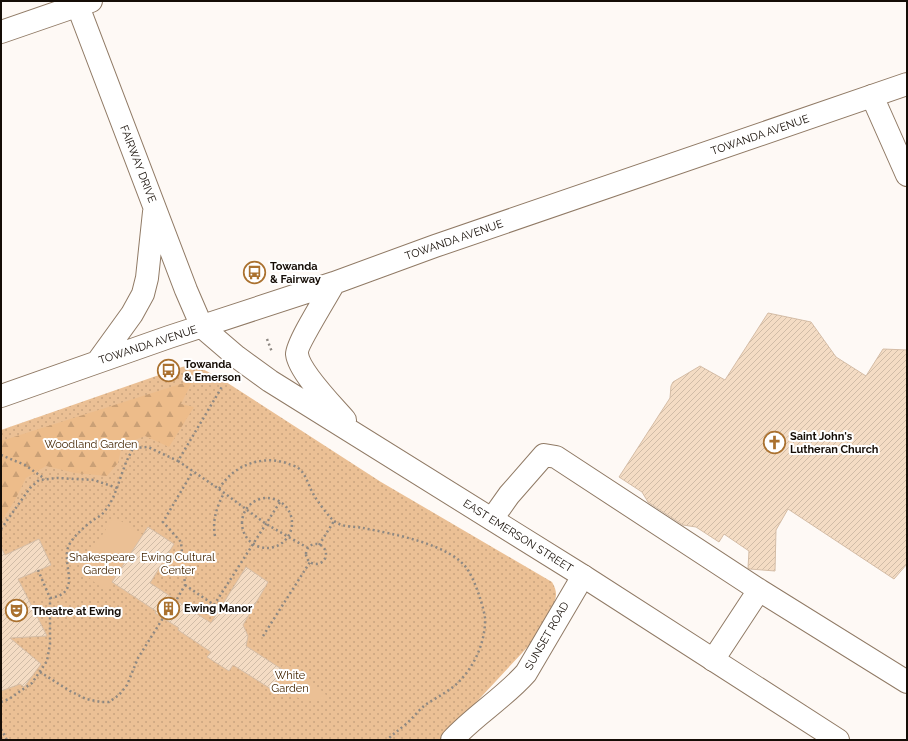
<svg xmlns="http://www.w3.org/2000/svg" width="908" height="741" font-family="Raleway,sans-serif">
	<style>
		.grass { fill: url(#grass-dots) }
		.forest { fill: url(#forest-firs) }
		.garden { fill: #ebc095 }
		.building { fill: url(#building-hatch); stroke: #d5bda6 }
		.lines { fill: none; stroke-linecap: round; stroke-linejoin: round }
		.minor-casing { stroke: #907a65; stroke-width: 24 }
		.major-casing { stroke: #907a65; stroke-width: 24 }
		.path { stroke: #8e8882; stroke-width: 2.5; stroke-dasharray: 2 3; stroke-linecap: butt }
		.minor { stroke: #fff; stroke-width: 22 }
		.major { stroke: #fff; stroke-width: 22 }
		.labels { text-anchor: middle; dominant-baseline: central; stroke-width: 4; stroke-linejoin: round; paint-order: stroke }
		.street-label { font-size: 11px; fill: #150d06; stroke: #fff }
		.poi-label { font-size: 11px; font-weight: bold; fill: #150d06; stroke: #fff; text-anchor: start }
		.park-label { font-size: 11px; fill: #432400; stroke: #fff }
	</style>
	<defs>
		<pattern id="grass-dots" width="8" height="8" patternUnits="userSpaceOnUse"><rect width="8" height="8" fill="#ebc095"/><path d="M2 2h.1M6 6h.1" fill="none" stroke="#c9a47f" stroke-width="1.8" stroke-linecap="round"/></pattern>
		<pattern id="forest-firs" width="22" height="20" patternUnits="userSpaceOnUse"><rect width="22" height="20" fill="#edbc8a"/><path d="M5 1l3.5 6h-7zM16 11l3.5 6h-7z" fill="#caa076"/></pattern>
		<pattern id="building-hatch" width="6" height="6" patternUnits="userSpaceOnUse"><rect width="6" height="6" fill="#f4dcc4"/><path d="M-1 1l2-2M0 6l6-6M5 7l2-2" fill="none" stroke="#d0bca7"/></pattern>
	</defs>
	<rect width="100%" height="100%" fill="#fef9f5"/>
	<path class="grass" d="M191 365 199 367 223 380 381 482 552 582C561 597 553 603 546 617 543 623 540 630 537 637L441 740H1V430L182 367Z"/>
	<path class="forest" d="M193 380 181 404 194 407 169 447 145 436 122 445 118 463 107 476 75 473 46 466 26 478 15 500 1 522V441Z"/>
	<path class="garden" d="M116 518 143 535 107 591C95 583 84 576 79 562L83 556 90 548 98 542 111 521Z
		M285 662C299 674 313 682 326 695L323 699 310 700 306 702C296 696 286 692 275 693L271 689 283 670 281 668Z"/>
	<path class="building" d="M768 313 811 322 836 357 866 376 883 349 907 350V564L894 579 788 509 776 530 775 571 750 569 748 568 749 551 724 534 719 542 696 527 683 525 648 502 642 492 619 477 670 398 671 386 673 382 700 366 725 380Z
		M148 527 174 544 150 583 211 623 246 567 268 582 243 625 248 636 246 646 283 670 271 689 233 665 229 671 207 657 211 652 178 630 179 628 155 613 156 611 112 582Z
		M39 539 51 565 18 579 47 636 10 638 41 664 24 687 20 684 1 691V547L5 555Z"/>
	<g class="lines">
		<defs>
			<path id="minor" d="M1 32 91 1
				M872 96 907 175
				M492 519 509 495 544 455 556 457 759 590 907 682
				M713 660 759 590
				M452 740C475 715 504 698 526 673L583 576"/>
			<path id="major" d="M76 1 186 290 202 327 237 357 270 381 583 576 838 740
				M334 283C328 294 296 345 297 354 299 372 333 406 345 420
				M98 361 132 314 143 294 147 278 154 212
				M1 396 169 337 334 283 435 246 907 84"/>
		</defs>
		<use href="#minor" class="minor-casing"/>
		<use href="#major" class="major-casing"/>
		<path class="path" d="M267 339 272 352
			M1 455 25 465 45 479
			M178 461 219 489C233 465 263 454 289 464 291 465 295 466 297 467 307 474 308 486 314 495 317 501 330 518 334 521 343 528 354 526 363 528 393 534 451 544 468 570 473 578 477 589 480 598 482 604 484 611 485 618 486 643 472 672 453 687 444 694 434 699 425 705 418 711 412 719 406 724 399 730 393 734 387 740
			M219 489 266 524 308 548
			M242 523a25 25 0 1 1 50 0a25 25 0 1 1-50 0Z
			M1 529 30 488 39 480 57 478 94 480 117 488
			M215 536C212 520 217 506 224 493
			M306 554a10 10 0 1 1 20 0a10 10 0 1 1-20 0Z
			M319 545 334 521
			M185 585 220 609
			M50 598C84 593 60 564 69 545 74 536 84 527 92 521 96 518 101 516 104 512 115 499 118 483 124 468 126 461 130 455 133 448L148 447 178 461 223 385
			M177 599 185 585 181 542 163 522 193 471
			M214 605 280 502
			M263 636 310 562
			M40 672 70 691 86 699 101 702H109L119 695 127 685 138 658 163 618
			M1 702 9 699 32 683 47 661 50 644V598L38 570
			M1 729 7 740"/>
		<use href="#minor" class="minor"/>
		<use href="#major" class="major"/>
	</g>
	<defs>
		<symbol id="bus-ring" viewBox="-11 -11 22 22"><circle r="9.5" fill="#fff" stroke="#aa712f" stroke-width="1.5"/><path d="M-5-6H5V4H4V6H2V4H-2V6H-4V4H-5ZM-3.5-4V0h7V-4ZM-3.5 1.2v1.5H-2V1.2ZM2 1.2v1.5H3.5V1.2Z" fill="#aa712f"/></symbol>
		<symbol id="church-ring" viewBox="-11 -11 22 22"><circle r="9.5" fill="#fff" stroke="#aa712f" stroke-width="1.5"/><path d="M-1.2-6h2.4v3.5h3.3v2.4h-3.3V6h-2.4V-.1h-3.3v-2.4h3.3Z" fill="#aa712f"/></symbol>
		<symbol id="building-ring" viewBox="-11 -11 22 22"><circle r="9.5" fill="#fff" stroke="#aa712f" stroke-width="1.5"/><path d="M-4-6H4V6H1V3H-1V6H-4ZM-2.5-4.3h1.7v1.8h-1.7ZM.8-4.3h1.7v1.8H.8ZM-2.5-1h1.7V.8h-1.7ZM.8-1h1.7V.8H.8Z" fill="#aa712f"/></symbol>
		<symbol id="theatre-ring" viewBox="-11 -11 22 22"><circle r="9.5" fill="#fff" stroke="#aa712f" stroke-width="1.5"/><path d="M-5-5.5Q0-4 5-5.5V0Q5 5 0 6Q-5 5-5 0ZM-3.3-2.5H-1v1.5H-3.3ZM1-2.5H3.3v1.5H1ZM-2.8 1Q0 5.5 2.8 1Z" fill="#aa712f"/></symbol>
	</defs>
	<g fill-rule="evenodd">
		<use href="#bus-ring" x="242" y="260" width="25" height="25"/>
		<use href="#bus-ring" x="156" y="358" width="25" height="25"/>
		<use href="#church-ring" x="762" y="430" width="25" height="25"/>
		<use href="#building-ring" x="156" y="596" width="25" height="25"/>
		<use href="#theatre-ring" x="4" y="598" width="25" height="25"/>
	</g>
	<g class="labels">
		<g class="street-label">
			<text transform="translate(760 135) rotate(-19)">TOWANDA AVENUE</text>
			<text transform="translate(138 164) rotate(69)">FAIRWAY DRIVE</text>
			<text transform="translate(454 240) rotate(-19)">TOWANDA AVENUE</text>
			<text transform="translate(148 345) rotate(-18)">TOWANDA AVENUE</text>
			<text transform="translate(518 536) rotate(32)">EAST EMERSON STREET</text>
			<text transform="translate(547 636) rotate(-60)">SUNSET ROAD</text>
		</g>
		<g class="poi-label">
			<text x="270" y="266">Towanda<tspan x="270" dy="13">&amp; Fairway</tspan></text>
			<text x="184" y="364">Towanda<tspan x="184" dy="13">&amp; Emerson</tspan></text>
			<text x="790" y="436">Saint John's<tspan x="790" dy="13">Lutheran Church</tspan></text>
			<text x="184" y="608">Ewing Manor</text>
			<text x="32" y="611">Theatre at Ewing</text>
		</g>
		<g class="park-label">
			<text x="91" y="444">Woodland Garden</text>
			<text x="102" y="557">Shakespeare<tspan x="102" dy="13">Garden</tspan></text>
			<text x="178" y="557">Ewing Cultural<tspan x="178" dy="13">Center</tspan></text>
			<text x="290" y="675">White<tspan x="290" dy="13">Garden</tspan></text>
		</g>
	</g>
	<rect width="908" height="741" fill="none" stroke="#150d06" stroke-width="4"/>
</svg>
